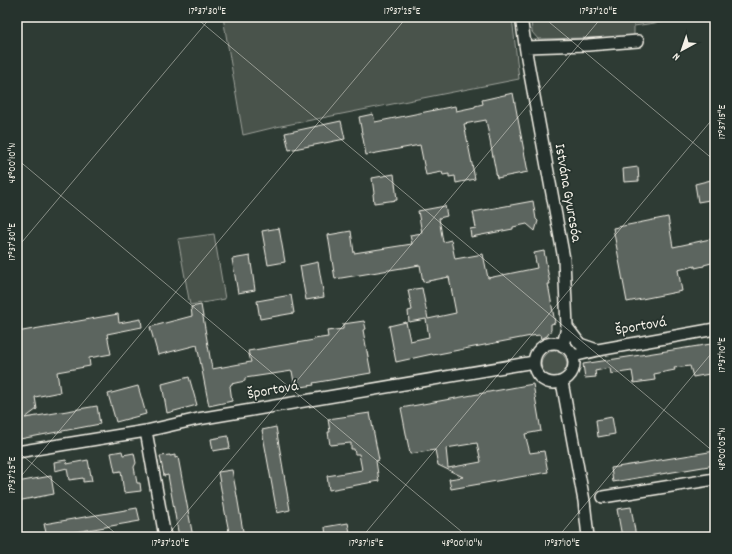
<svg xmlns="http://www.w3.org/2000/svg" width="732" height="554" font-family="Dekko,sans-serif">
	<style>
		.green { fill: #48524c; stroke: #9ea29a }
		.building { fill: #5c655e; stroke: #f4f1e8; fill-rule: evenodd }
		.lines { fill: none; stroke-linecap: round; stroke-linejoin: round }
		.minor-casing { stroke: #f4f1e8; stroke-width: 14 }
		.minor { stroke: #26332d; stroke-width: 11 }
		.ticks { fill: none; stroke: #f4f1e8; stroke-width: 1; stroke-opacity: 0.45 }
		.labels { text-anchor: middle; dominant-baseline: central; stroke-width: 3.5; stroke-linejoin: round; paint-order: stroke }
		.street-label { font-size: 15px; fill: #f4f1e8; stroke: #26332d }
		.neatline { fill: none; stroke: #f4f1e8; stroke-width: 1.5 }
		.ticks-label { font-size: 10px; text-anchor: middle; fill: #f4f1e8 }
	</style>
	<rect width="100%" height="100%" fill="#2e3b34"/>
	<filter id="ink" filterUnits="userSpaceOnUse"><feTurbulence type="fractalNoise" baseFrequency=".025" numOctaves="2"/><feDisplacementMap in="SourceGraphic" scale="8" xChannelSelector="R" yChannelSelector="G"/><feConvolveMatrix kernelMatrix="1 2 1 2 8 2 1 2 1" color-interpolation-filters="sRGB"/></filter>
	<g filter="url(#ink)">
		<path class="green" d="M223 17H512L519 79 276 127 243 135Z
			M531 17H695L634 26V37L538 39 532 32Z
			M214 234 225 299 190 305 178 239Z
			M541 364a13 13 0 1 1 26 0a13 13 0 1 1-26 0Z"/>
		<path class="building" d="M513 93 528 172 497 178 486 120 464 124 475 179 456 183 455 176 449 177V174L443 175 442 172 426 175 420 145 366 155 359 117 373 114 375 122 455 106 456 111 475 107V106L483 104 482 100Z
			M341 121 345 139 289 150 285 133Z
			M638 167 639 181 624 182 623 169Z
			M394 174 397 200 374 203 373 194 374 193 372 178Z
			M715 179V199L698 202 695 184Z
			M533 201 536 219 538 221 535 231 527 224 513 227V229L471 237 470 229 476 228 473 212Z
			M445 206 447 216 439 218 443 242 451 240 455 259 483 254 488 278 537 268 534 253 544 251 550 284H548L555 323 551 324V330L547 336 541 339 540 335 531 336 433 355 432 354 396 362 389 326 406 322 410 341 429 337 426 319 409 322 408 311 412 310 408 290 422 288 428 319 456 313 449 277 423 282 420 265 335 279 328 235 351 231 354 253 412 244 410 235 422 233 418 211Z
			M668 217 673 247 715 238V262L704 265V266L695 268V266L678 270 682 291 627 302 613 228Z
			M279 228 285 262 268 265 262 231Z
			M250 256 255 290 238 293 232 259Z
			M318 262 324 297 306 300 300 266Z
			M291 295 294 313 260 319 257 301Z
			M201 305 212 369 251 362 248 351 314 340V339L328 337 327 331 343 329V324L364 321 366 329 363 330 371 373 313 383 314 385 295 388 292 371 245 378V381L231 384V385L230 386 232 401 209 406 197 345 158 355 150 327 192 316 191 307Z
			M118 314 119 323 141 319 142 327 107 334 111 354 89 358 90 366 57 372 60 392 35 397 37 409 25 418 97 406 100 424 20 439 19 436 17 437V332Z
			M711 344V346L715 345V364H713L715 373 693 377 690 366 674 368 675 370 654 374 655 380 634 383 632 371 611 374 610 368 595 371 596 377 585 378 583 364Z
			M189 377 197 405 167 413 162 384Z
			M533 384 541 431 525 434 530 453 544 451 548 472 451 489 449 479 463 477 438 465 435 450 410 454 401 408ZM477 443 481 462 448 468 446 448Z
			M138 386 146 414 116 422 108 394Z
			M370 413 379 460 376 461 379 481 329 490 327 476 362 470 359 454H355L354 449H351V443L330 445 328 432H330L328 419Z
			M612 417 615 434 598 437 596 420Z
			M276 427 290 510 277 513 262 430Z
			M228 436 230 448 213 451 211 439Z
			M122 451 123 455 134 453 136 463 134 467 137 483H140L141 491 124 493 121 471 115 472 111 453Z
			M715 451V465L613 482 611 468Z
			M170 455V456L175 455V458L178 457 193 537H179L168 475 164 476 160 456Z
			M66 460 67 464 88 460 92 481 83 482V478L69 480 67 468 55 471 54 462Z
			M232 470 237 496 244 537H230L225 512 218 472Z
			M51 476 54 494 17 501V482Z
			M631 507 636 537H622L617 509Z
			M137 508 140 521 47 537 44 524Z
			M348 523 351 537H326L325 527Z"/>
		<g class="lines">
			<defs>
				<path id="minor" d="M521 17 527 58 564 259 567 327 563 346
					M526 47 588 45 638 41
					M567 327 580 344 597 350
					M534 363a20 20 0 1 1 40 0a20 20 0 1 1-40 0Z
					M573 356 598 350 715 329
					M562 382 584 501 588 537
					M146 431 165 537
					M17 452 146 431 198 419 534 362
					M603 497 715 479"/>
			</defs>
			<use href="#minor" class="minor-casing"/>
			<use href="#minor" class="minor"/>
		</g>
	</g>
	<path class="ticks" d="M195 17 715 453M543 17 715 161M17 159 468 537M17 248 211 17M17 451 120 537M17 481 407 17M166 537 602 17M362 537 715 116M558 537 715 349"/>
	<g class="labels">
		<g class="street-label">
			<text transform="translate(567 193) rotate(80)">Istvána Gyurcsóa</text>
			<text transform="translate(641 327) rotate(-10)">Športová</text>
			<text transform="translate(273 391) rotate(-10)">Športová</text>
		</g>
	</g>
	<rect width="732" height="554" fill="none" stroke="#26332d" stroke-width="44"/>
	<g transform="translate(682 50) rotate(220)" stroke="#26332d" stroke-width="3" paint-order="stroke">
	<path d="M0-3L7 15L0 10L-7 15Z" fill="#f4f1e8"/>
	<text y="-6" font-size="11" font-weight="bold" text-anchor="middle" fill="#f4f1e8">N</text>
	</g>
	<rect x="22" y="22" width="688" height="510" class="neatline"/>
	<g class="ticks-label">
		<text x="207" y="14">17°37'30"E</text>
		<text x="402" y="14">17°37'25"E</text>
		<text x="598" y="14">17°37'20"E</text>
		<text transform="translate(721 122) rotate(-90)" y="4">17°37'15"E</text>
		<text transform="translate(11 163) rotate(-90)" y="4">48°00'10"N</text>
		<text transform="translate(11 242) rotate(-90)" y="4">17°37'30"E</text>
		<text transform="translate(721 355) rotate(-90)" y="4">17°37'10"E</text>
		<text transform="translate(721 449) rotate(-90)" y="4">48°00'05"N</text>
		<text transform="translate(11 475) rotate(-90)" y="4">17°37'25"E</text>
		<text x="170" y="546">17°37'20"E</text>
		<text x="366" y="546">17°37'15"E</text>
		<text x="462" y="546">48°00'10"N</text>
		<text x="562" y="546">17°37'10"E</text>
	</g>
</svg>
